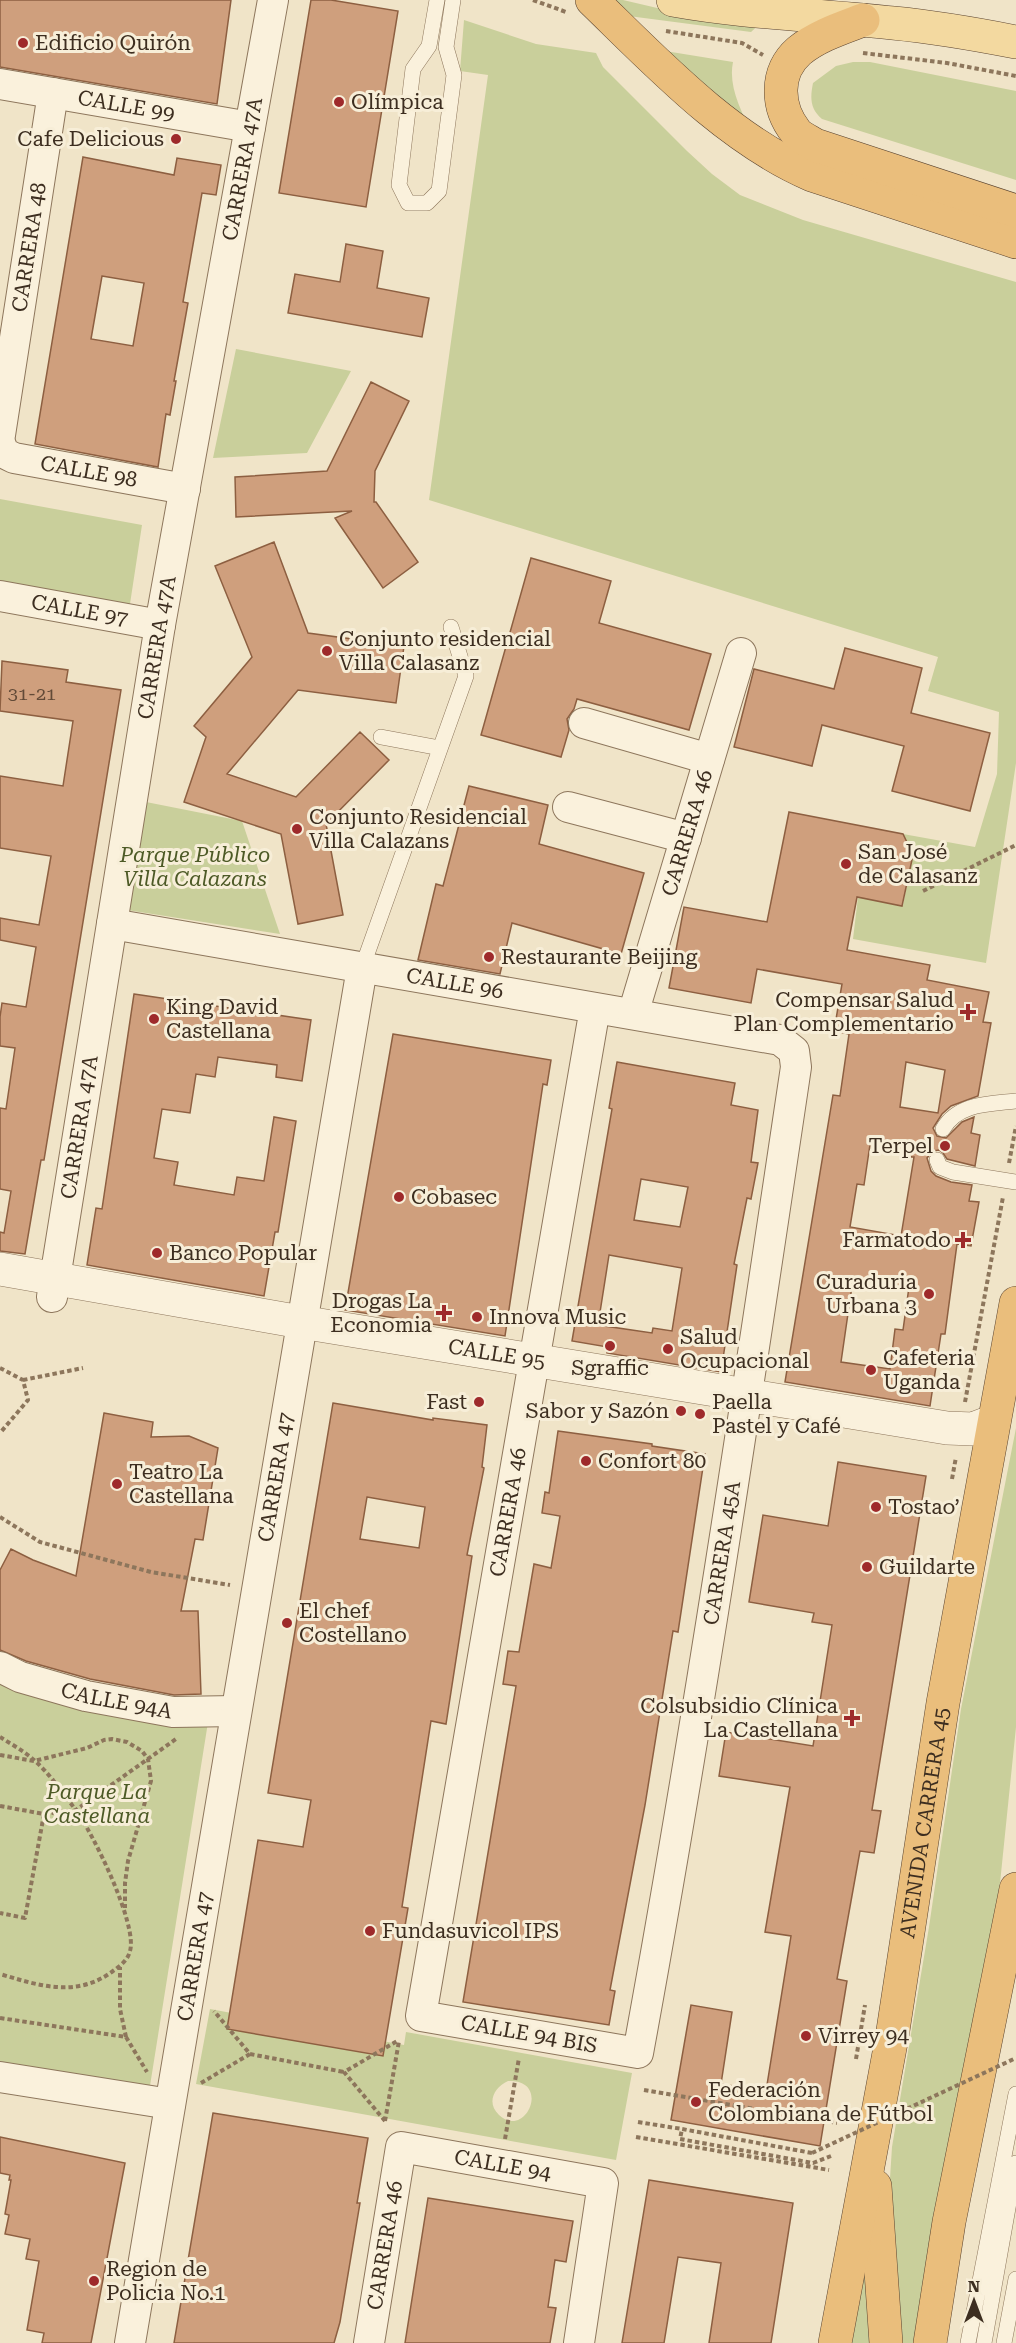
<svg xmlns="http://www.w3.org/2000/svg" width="1016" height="2343" font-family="'Roboto Serif',serif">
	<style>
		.green { fill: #c9cf9b; fill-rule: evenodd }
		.building { fill: #cf9f7d; stroke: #8d5f41; stroke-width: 1.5; fill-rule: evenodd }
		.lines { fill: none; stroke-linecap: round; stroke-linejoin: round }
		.service-casing { stroke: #8d765c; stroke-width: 16 }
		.minor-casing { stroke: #8d765c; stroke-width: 32 }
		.tertiary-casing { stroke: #8d765c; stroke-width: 34 }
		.primary-casing { stroke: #5b4430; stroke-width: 34 }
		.trunk-casing { stroke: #5b4430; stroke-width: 34 }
		.path { stroke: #8d765c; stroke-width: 4; stroke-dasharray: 4.5 3; stroke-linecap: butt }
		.service { stroke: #faf1dc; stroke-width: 15 }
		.minor { stroke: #faf1dc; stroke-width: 30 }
		.tertiary { stroke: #faf1dc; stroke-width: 33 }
		.primary { stroke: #f3d9a0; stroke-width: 33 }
		.trunk { stroke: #eabe7c; stroke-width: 33 }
		.path-bridge { stroke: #8d765c; stroke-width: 4; stroke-dasharray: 4.5 3; stroke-linecap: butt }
		.poi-dot { fill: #9e2a2b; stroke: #f7eed8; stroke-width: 2 }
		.labels { text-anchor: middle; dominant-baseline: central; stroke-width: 6; stroke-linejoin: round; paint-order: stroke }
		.number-label { font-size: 18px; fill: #624a37 }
		.poi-label { font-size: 21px; fill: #3d2e20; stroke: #f7eed8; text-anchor: start }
		.street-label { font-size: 21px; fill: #3d2e20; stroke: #f7eed8 }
		.park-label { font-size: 21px; font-style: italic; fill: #4d5a26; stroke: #f7eed8 }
	</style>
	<rect width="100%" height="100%" fill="#f0e4c8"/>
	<path class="green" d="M604 0H623L670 11 763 21 751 32 621 15Z
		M464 20 536 44 596 53 603 67 687 151 712 174 740 195 803 220 1016 282V763L986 963 853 939 858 897 903 905 913 855 903 834 975 847 997 774 999 712 928 691 938 657 429 500 488 75 460 71Z
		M659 50 733 62C728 86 741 110 751 132Z
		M853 62H870L1016 91V180L822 119C810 109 810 98 813 83L836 66Z
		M236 349 351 371 307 453 213 458Z
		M0 499 142 525 128 617 0 591Z
		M146 802 242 821 280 934 127 910Z
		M1016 1428V1727L999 1893 915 2343H899L889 2194 892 2147 929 1927 961 1709Z
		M0 1674 209 1716 149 2092 0 2065Z
		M210 2009 404 2045 406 2032 632 2073 616 2160 196 2084ZM508 2081C552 2079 526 2140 499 2115 486 2103 494 2087 508 2081Z
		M866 2245 873 2343H849Z"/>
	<path class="building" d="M0 0H231L217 104 0 67Z
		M311 0H331L398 11 366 207 279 193Z
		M83 157 174 175 177 158 221 165 216 195 202 193 183 302 188 303 174 381H176L170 415 166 414 158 467 35 444ZM102 276 144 283 133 346 91 339Z
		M346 244 383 251 377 288 429 298 422 337 288 313 295 274 340 282Z
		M371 382 409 401 375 471 374 502H376L418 562 383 588 335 518 352 511 236 517 235 477 327 471Z
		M274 542 308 633 404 646 396 703 298 690 227 774 296 797 360 732 389 760 326 824 343 915 298 924 281 834 184 802 206 737 194 726 252 657 215 566Z
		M531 558 611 581 599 623 711 654 689 730 577 699 574 709 567 719 569 730 561 757 481 735Z
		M845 648 922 668 911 713 990 733 970 811 892 791 904 746 822 725 812 766 734 747 754 669 834 689Z
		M2 661 68 670 66 682 121 690 44 1160H41L25 1254 0 1251V1232L4 1233 11 1191 0 1189V1108L6 1109 15 1048 0 1046V1017L2 1003 26 1007 36 947 0 940V918L39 925 51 856 0 848V776L63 786 73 721 0 711Z
		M469 786 548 805 539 844 644 873 621 954 512 923 500 974 418 960 436 884 443 886Z
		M789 812 903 834 913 855 902 906 857 897 847 950 930 965 927 980 989 992 983 1022 991 1023 978 1096 951 1106 942 1114 933 1128 937 1136 946 1138 962 1122 974 1117 971 1133 980 1135 975 1166 947 1159 943 1153 939 1150 933 1151 927 1158 931 1171 936 1176 951 1182 972 1185 969 1201 979 1202 971 1246 957 1244 945 1334H941L930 1406 785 1382 833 1095 840 1096 849 1034 834 1031 842 984 757 969 751 1003 669 988 684 907 767 922ZM906 1062 945 1070 938 1113 900 1107ZM871 1138 913 1144 911 1157H914L901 1236 850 1227 857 1184 864 1185ZM853 1279 909 1287 903 1330 895 1329 890 1369 841 1362Z
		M134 994 311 1020 302 1081 276 1077 277 1065 218 1057 215 1077 196 1074 190 1113 162 1109 154 1158 178 1162 174 1185 234 1195 237 1177 264 1181 274 1117 296 1121 278 1232H275L264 1296 87 1265 96 1208 102 1209Z
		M393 1034 551 1060 547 1085 543 1084 505 1336 345 1310Z
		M617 1062 735 1083 731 1105 758 1110 751 1162 758 1163 751 1199 747 1198 734 1264 737 1265 721 1372 607 1353 608 1347 572 1341 612 1109 609 1108ZM641 1179 688 1187 680 1227 634 1220ZM609 1255 682 1268 672 1331 653 1328 652 1333 598 1325Z
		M333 1403 433 1420V1418L487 1425 482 1467 484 1468 467 1555 472 1556 446 1724 431 1721 402 1907 408 1908 383 2056 227 2029 258 1840 303 1847 311 1800 268 1793ZM367 1497 425 1507 419 1548 360 1539Z
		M104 1413 153 1422 151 1437 189 1436 218 1448 203 1540 195 1539 181 1611H198L201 1694 174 1695 90 1679 26 1661 0 1650V1570L11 1549 33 1560 76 1576Z
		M558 1431 652 1444V1446L705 1454 678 1632 673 1631 645 1805 610 1990 615 1991 609 2025 463 2002 516 1686 503 1684 508 1651 519 1652 534 1564 551 1568 560 1516 542 1513 545 1492 549 1493Z
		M838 1462 926 1476 872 1810 881 1811 874 1853 860 1851 837 1979 847 1981 820 2146 671 2120 691 2005 732 2012 721 2084 766 2091 791 1936 765 1932 790 1787 719 1776 726 1732 813 1746 832 1625 812 1622 814 1613 749 1602 763 1515 828 1526Z
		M213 2113 368 2138 357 2203H360L340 2322 334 2343H174Z
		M0 2137 125 2163 91 2343H42L44 2333 27 2330 39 2261 26 2259 30 2239 5 2234 9 2215 5 2214 11 2180H9L10 2175 0 2173Z
		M649 2180 793 2203 771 2343H709L721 2263 678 2257 664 2343H622Z
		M428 2198 573 2221 566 2262 555 2260 548 2307 556 2308 550 2343H405Z"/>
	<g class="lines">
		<defs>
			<path id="service" d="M437 0 429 46 413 69 399 185 408 203H427L439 191 454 75 446 47 453 0
				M381 737 440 748
				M362 968 466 676 451 627
				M943 1129C958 1103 989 1104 1016 1101
				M937 1160 940 1167 953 1172 1016 1182
				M968 2343 1016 2094
				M984 2343 1016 2163
				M1004 2343 1016 2279"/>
			<g id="minor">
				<path id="s1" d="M0 84 250 127"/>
				<path id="s2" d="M0 435 53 93"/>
				<path id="s3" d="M0 443 4 453 14 458 185 489"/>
				<path id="s4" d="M0 596 160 625"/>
				<path d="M584 723 709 759"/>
				<path d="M568 807 686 838"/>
				<path id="s5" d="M112 924 780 1040 794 1051 796 1067C747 1396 698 1726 638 2053L421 2016 595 1008"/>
				<path id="s6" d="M633 1014 741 653"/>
				<path id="s7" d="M52 1297 160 625 273 0"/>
				<path id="s8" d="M0 1667 20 1677 86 1696 173 1712 236 1711"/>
				<path d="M0 2077 170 2104"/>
				<path id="s9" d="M130 2343 362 968"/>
				<path id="s10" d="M369 2343 401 2147 603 2183 579 2343"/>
			</g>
			<g id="tertiary">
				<path id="s11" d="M0 1269 301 1322 947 1428 973 1429 994 1421"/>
			</g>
			<path id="primary" d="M673 0C745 13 820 15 893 23 934 27 975 34 1016 42"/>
			<g id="trunk">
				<path d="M592 0C657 63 728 139 812 175L1016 242"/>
				<path d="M863 20C842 28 817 36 799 51 775 72 776 107 796 132 800 137 809 141 815 145L1016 211"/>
				<path d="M875 2186 886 2343"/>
				<path id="s12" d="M835 2343 892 2037 943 1703 1016 1303"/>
				<path d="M930 2343 949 2222 1016 1889"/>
			</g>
		</defs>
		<use href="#service" class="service-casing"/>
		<use href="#minor" class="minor-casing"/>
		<use href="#tertiary" class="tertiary-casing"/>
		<use href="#primary" class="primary-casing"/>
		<use href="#trunk" class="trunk-casing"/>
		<path class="path" d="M533 0 566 12
			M666 31 742 43 763 55
			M863 53 947 63 1016 76
			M923 891 1016 845
			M1009 1163 1016 1126
			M0 1368 23 1380 28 1400 0 1433
			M23 1380 83 1368
			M965 1402 1003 1197
			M952 1479 956 1457
			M0 1517 40 1542 151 1572 230 1585
			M0 1737C11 1744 24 1751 34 1760 49 1773 63 1793 75 1809 92 1831 138 1925 130 1951 128 1960 120 1966 113 1971 77 1998 40 1986 0 1974
			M0 1755 34 1761 87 1748 104 1740 112 1739 127 1742 142 1751 148 1759 151 1781 128 1861 125 1883V1908
			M0 1806 44 1814 25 1918 0 1913
			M44 1814 76 1810 176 1739
			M0 2018 126 2037 120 2009V1967
			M126 2037 147 2072
			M250 2054 344 2072
			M856 2059 865 2005
			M201 2083 250 2054 214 2011
			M644 2090 837 2123
			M385 2121 344 2072 399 2040
			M385 2121 399 2041
			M638 2122 682 2129
			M636 2137 829 2170
			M505 2139 519 2058
			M812 2153 682 2129 680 2139 813 2163 831 2156"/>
		<use href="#service" class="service"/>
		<use href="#minor" class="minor"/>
		<use href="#tertiary" class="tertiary"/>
		<use href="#primary" class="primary"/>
		<use href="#trunk" class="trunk"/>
		<path class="path-bridge" d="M812 2153 1016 2058"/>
	</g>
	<g class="poi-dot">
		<circle cx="23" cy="43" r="6"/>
		<circle cx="339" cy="102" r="6"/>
		<circle cx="176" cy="139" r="6"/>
		<circle cx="327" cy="651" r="6"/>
		<circle cx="297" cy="829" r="6"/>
		<circle cx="846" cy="864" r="6"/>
		<circle cx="489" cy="957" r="6"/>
		<path d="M965 1003h6v6h6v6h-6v6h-6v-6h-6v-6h6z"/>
		<circle cx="154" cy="1019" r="6"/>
		<circle cx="945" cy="1146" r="6"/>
		<circle cx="399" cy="1197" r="6"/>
		<path d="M960 1231h6v6h6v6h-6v6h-6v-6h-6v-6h6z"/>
		<circle cx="157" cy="1253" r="6"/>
		<circle cx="929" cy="1294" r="6"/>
		<path d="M441 1304h6v6h6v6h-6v6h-6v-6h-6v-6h6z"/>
		<circle cx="477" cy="1317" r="6"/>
		<circle cx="610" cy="1346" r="6"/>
		<circle cx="668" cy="1349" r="6"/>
		<circle cx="871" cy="1370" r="6"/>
		<circle cx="479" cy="1402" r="6"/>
		<circle cx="681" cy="1411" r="6"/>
		<circle cx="700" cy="1414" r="6"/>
		<circle cx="586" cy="1461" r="6"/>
		<circle cx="117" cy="1484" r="6"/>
		<circle cx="876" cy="1507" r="6"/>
		<circle cx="867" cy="1567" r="6"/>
		<circle cx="287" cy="1623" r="6"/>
		<path d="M849 1709h6v6h6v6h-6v6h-6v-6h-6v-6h6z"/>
		<circle cx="370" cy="1931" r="6"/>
		<circle cx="806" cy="2036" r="6"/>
		<circle cx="696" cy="2102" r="6"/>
		<circle cx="94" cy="2281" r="6"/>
	</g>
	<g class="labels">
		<g class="number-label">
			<text x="32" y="693">31-21</text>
		</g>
		<g class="poi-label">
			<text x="35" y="43">Edificio Quirón</text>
			<text x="351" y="102">Olímpica</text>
			<text x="164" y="139" text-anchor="end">Cafe Delicious</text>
			<text x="339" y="639">Conjunto residencial<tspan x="339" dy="24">Villa Calasanz</tspan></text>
			<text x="309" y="817">Conjunto Residencial<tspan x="309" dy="24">Villa Calazans</tspan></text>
			<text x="858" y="852">San José<tspan x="858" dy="24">de Calasanz</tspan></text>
			<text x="501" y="957">Restaurante Beijing</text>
			<text x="954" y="1000" text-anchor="end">Compensar Salud<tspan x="954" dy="24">Plan Complementario</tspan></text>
			<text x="166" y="1007">King David<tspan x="166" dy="24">Castellana</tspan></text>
			<text x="933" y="1146" text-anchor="end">Terpel</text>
			<text x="411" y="1197">Cobasec</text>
			<text x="951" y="1240" text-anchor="end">Farmatodo</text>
			<text x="169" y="1253">Banco Popular</text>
			<text x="917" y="1282" text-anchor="end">Curaduria<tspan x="917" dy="24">Urbana 3</tspan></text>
			<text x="432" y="1301" text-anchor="end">Drogas La<tspan x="432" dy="24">Economia</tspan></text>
			<text x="489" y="1317">Innova Music</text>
			<text x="680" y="1337">Salud<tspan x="680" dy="24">Ocupacional</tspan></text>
			<text x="883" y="1358">Cafeteria<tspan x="883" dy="24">Uganda</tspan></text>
			<text x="610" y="1368" text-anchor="middle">Sgraffic</text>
			<text x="467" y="1402" text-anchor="end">Fast</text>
			<text x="712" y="1402">Paella<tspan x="712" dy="24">Pastel y Café</tspan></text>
			<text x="669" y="1411" text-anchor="end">Sabor y Sazón</text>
			<text x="598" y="1461">Confort 80</text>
			<text x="129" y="1472">Teatro La<tspan x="129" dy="24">Castellana</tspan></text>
			<text x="888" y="1507">Tostao’</text>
			<text x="879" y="1567">Guildarte</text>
			<text x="299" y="1611">El chef<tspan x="299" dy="24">Costellano</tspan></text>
			<text x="838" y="1706" text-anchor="end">Colsubsidio Clínica<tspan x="838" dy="24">La Castellana</tspan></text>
			<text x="382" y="1931">Fundasuvicol IPS</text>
			<text x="818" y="2036">Virrey 94</text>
			<text x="708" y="2090">Federación<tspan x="708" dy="24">Colombiana de Fútbol</tspan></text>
			<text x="106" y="2269">Region de<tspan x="106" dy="24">Policia No.1</tspan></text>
		</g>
		<g class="street-label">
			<text stroke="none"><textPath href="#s1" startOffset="128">CALLE 99</textPath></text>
			<text stroke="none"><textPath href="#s7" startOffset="1144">CARRERA 47A</textPath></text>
			<text stroke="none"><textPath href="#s2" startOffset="190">CARRERA 48</textPath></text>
			<text stroke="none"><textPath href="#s3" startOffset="98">CALLE 98</textPath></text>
			<text stroke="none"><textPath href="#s4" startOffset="81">CALLE 97</textPath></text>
			<text stroke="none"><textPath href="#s7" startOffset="658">CARRERA 47A</textPath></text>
			<text stroke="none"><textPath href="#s6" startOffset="189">CARRERA 46</textPath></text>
			<text stroke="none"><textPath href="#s5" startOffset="348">CALLE 96</textPath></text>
			<text stroke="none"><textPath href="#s7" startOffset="172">CARRERA 47A</textPath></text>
			<text stroke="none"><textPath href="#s11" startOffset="504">CALLE 95</textPath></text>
			<text stroke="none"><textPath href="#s9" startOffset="878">CARRERA 47</textPath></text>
			<text stroke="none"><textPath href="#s5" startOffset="2442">CARRERA 46</textPath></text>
			<text transform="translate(722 1553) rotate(-81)">CARRERA 45A</text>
			<text stroke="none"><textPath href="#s8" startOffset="122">CALLE 94A</textPath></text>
			<text stroke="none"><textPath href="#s12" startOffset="528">AVENIDA CARRERA 45</textPath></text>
			<text stroke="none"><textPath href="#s9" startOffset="392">CARRERA 47</textPath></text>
			<text transform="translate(529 2034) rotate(10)">CALLE 94 BIS</text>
			<text stroke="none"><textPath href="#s10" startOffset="302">CALLE 94</textPath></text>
			<text stroke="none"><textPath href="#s10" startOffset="99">CARRERA 46</textPath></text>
		</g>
		<g class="park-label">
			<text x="195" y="855">Parque Público<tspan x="195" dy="24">Villa Calazans</tspan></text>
			<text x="97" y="1792">Parque La<tspan x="97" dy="24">Castellana</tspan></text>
		</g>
	</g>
	<g transform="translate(974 2301)" stroke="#f7eed8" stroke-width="4.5" paint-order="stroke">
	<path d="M0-4.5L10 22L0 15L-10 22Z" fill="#3d2e20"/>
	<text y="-9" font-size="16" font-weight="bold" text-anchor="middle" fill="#3d2e20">N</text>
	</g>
</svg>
